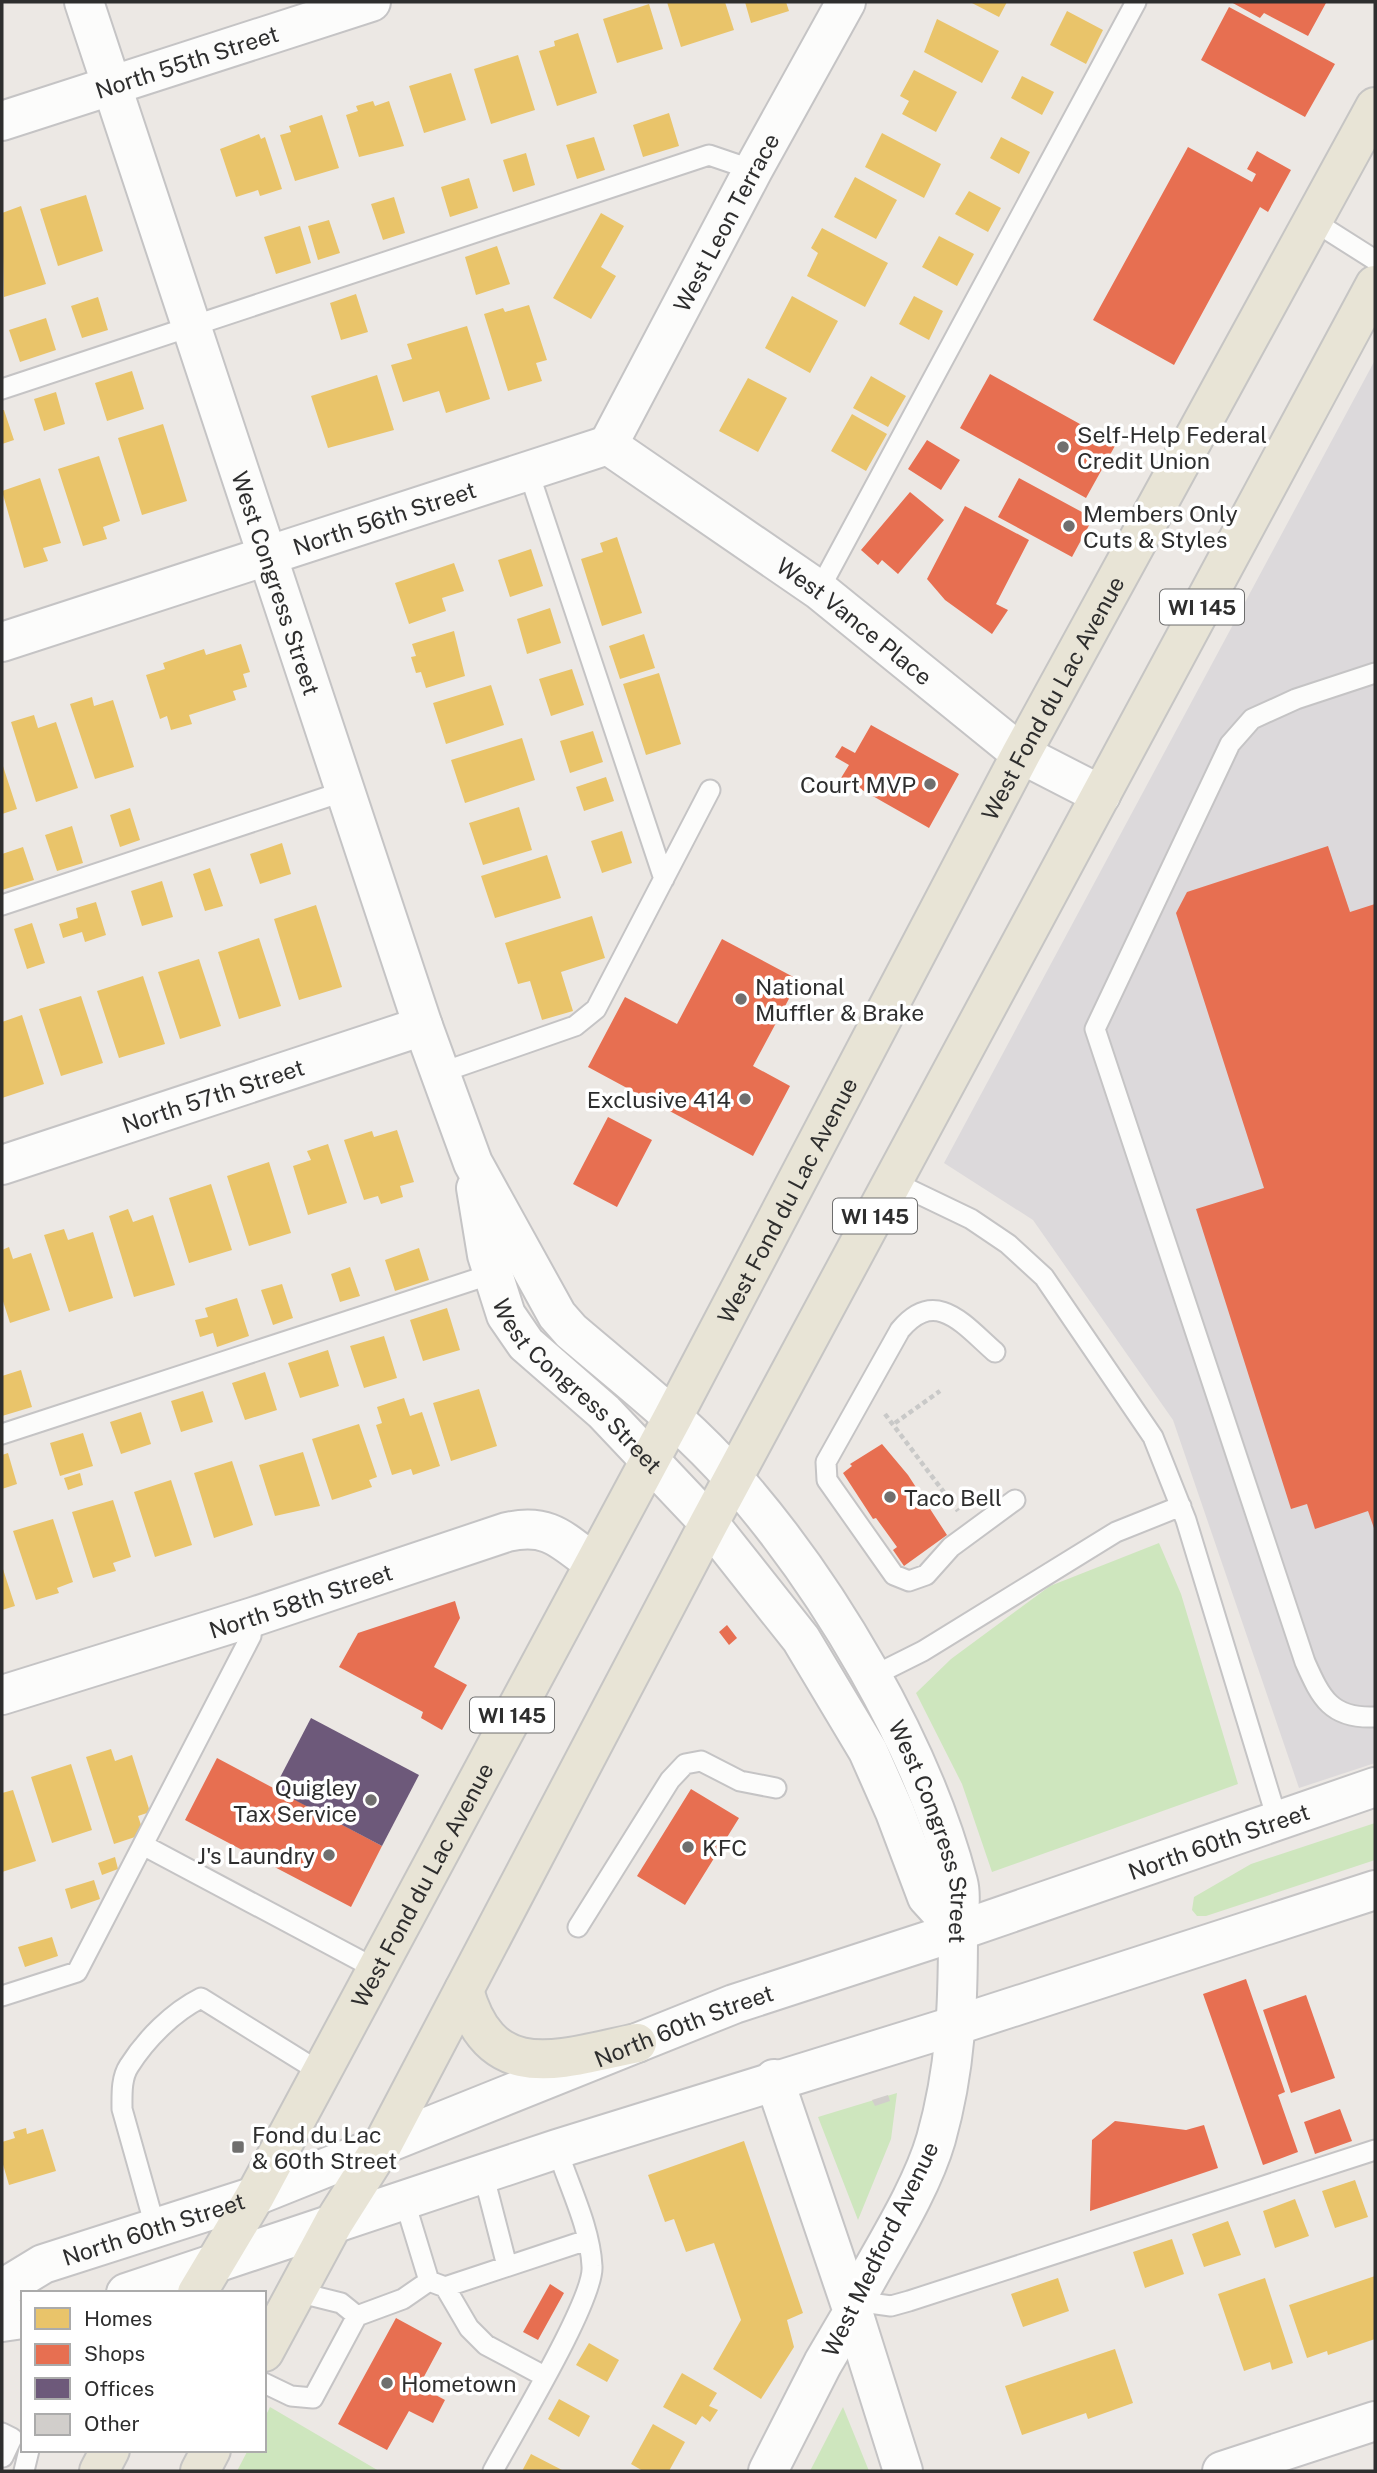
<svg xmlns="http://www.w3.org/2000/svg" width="1377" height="2473" font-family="'Public Sans',sans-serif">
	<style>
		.industrial { fill: #dcd9db }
		.green { fill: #cee6be }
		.homes { fill: #e9c46a }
		.shops { fill: #e76f51 }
		.offices { fill: #6d597a }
		.building { fill: #d1cecb }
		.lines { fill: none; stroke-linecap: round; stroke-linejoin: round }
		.service-casing { stroke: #c5c4c5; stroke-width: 23 }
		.minor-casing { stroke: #c5c4c5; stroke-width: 42 }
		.tertiary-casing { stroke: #c5c4c5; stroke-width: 42 }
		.secondary-casing { stroke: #c5c4c5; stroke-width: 42 }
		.primary-casing { stroke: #c6c5c4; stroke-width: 42 }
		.path { stroke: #c9c9c8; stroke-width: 4.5; stroke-dasharray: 5 3.5; stroke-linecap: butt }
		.service { stroke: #fcfcfb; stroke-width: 19 }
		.minor { stroke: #fcfcfb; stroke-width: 38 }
		.tertiary { stroke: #fcfcfb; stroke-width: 38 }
		.secondary { stroke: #fcfcfb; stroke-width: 38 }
		.primary { stroke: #e8e4d6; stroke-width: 38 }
		.poi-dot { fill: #706f6e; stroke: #fff; stroke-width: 2.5 }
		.labels { text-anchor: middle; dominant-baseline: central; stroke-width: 7; stroke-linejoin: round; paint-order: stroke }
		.shield { fill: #fff; stroke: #6d6d6d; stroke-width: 2 }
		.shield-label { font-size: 21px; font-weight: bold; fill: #2e2e2e }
		.street-label { font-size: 23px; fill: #2e2e2e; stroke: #fff }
		.poi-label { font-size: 23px; fill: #2e2e2e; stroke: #fff; text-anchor: start }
	</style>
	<rect width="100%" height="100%" fill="#ece8e4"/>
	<path class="industrial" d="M1375 360V1763L1299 1788 1173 1420 1033 1220 944 1163Z"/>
	<path class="green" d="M1159 1543 1181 1594 1238 1784 992 1872 962 1784 916 1693 951 1659 1050 1586Z
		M1375 1823V1860L1206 1916H1197L1192 1910 1194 1897 1251 1864Z
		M897 2093 891 2139 858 2220 818 2117Z
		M270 2407 379 2471H237L248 2450H264V2419Z
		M843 2407 869 2471H810Z"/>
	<path class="homes" d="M667 2H725L734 30 681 47Z
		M745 2H786L789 11 751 23Z
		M970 2H1007L999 17Z
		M649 4 663 49 617 63 603 19Z
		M1067 11 1103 30 1086 64 1050 45Z
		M937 19 999 51 982 83 924 52Z
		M578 33 597 93 557 106 539 51 555 46 554 41Z
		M518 55 535 110 491 124 474 69Z
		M914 70 957 92 936 132 902 114 909 101 900 96Z
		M451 73 466 120 424 133 409 86Z
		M1022 76 1054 92 1042 115 1011 98Z
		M373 101 375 106 389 101 404 146 359 157 346 115 358 111 356 106Z
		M669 113 679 146 643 157 633 125Z
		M322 115 339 168 295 181 280 135 291 132 289 126Z
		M882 133 941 164 924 198 865 167Z
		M259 134 261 139 265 137 282 189 260 196 258 190 236 197 220 149Z
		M594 137 605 170 577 179 566 145Z
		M1001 137 1030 152 1019 174 990 158Z
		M526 153 535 185 513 192 503 160Z
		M855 177 897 200 876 239 834 217Z
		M469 178 478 208 450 217 441 187Z
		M969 191 1001 208 988 232 955 214Z
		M86 195 103 251 58 266 40 209Z
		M394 197 405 233 383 240 371 204Z
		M21 206 46 284 4 297 2 213Z
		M601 213 624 226 601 267 616 276 591 319 553 298Z
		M329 220 340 253 318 260 308 226Z
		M300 226 311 263 276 274 264 237Z
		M822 228 888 263 865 307 807 276 818 253 811 248Z
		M939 236 974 254 957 286 922 267Z
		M497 246 510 284 476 295 465 257Z
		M356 294 368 332 341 340 330 303Z
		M792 296 838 321 810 373 765 348Z
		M914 296 943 311 929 340 899 324Z
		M98 297 108 330 82 338 71 306Z
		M529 305 547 360 536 363 542 381 508 391 484 314 503 308 505 312Z
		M46 318 56 350 20 362 9 330Z
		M467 326 490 399 446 413 439 391 403 402 391 365 412 359 407 344Z
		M132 371 144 409 107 421 95 383Z
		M377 375 394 430 328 448 311 396Z
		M871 376 906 396 888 427 853 408Z
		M748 378 787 398 758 452 719 431Z
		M56 392 65 424 44 431 34 399Z
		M2 410H4L14 440 2 444Z
		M852 414 887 434 866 471 831 451Z
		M163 424 187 501 142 515 118 438Z
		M99 456 120 521 103 527 107 539 83 546 58 469Z
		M40 478 61 543 43 548 48 561 24 568 2 491Z
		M617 537 642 613 602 626 581 559 603 552 600 543Z
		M531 549 543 586 510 597 498 560Z
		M454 563 464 591 442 598 446 611 409 624 395 583Z
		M550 608 561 643 527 654 517 619Z
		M454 631 465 676 426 688 421 672 416 673 411 657 416 656 412 644Z
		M644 634 655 668 620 679 609 646Z
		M241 644 250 672 243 674 247 687 233 691 236 700 189 715 192 724 171 730 167 716 160 719 146 675 165 669 163 663 204 649 206 655Z
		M572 669 584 705 551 716 539 679Z
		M659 673 681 744 646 755 623 684Z
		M491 685 504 725 446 744 433 703Z
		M92 697 94 706 113 700 134 767 95 779 70 704Z
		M34 715 38 728 56 722 78 788 36 802 11 722Z
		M593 731 603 762 570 773 560 741Z
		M522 738 535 780 465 803 451 760Z
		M2 763 17 809 2 814Z
		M606 777 614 801 584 811 576 787Z
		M519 807 532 850 483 865 469 823Z
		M130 808 140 840 120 847 110 815Z
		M72 826 83 863 57 871 45 835Z
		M622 831 632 863 602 873 591 841Z
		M282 843 291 874 260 884 250 854Z
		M23 847 34 880 2 890V854Z
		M547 855 561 898 495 918 481 876Z
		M210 868 223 906 205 911 193 874Z
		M162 881 173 917 142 926 131 891Z
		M96 902 106 935 85 942 82 932 63 938 59 924 78 918 76 908Z
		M316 905 342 987 299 1000 274 919Z
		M592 916 605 958 561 972 573 1011 542 1020 530 981 518 984 505 943Z
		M32 923 45 963 27 969 14 929Z
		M259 938 281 1006 239 1019 218 952Z
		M199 959 221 1026 180 1039 158 972Z
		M143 976 165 1044 119 1058 97 991Z
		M81 996 103 1063 61 1076 39 1009Z
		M22 1015 44 1084 2 1098V1022Z
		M397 1130 414 1182 400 1186 403 1197 381 1204 378 1196 364 1200 344 1140 372 1131 374 1137Z
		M328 1144 347 1203 308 1215 293 1166 311 1160 307 1151Z
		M269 1162 291 1233 249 1246 227 1176Z
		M211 1184 232 1250 189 1263 169 1198Z
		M128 1209 133 1222 153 1215 175 1285 134 1297 109 1216Z
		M64 1229 68 1240 93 1232 113 1298 69 1312 44 1235Z
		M9 1247 13 1259 31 1253 50 1310 10 1323 2 1298V1250Z
		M419 1248 429 1280 395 1291 385 1260Z
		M350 1267 360 1296 340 1302 331 1274Z
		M282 1284 293 1318 273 1325 261 1290Z
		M237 1298 249 1336 217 1347 213 1333 200 1337 195 1320 208 1317 205 1308Z
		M447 1308 460 1350 423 1361 410 1320Z
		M384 1336 397 1378 364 1388 350 1346Z
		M328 1350 339 1386 300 1398 288 1363Z
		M21 1370 32 1407 2 1416V1376Z
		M265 1372 277 1410 245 1420 232 1383Z
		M479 1389 497 1446 451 1461 433 1403Z
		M203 1391 213 1422 181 1432 171 1401Z
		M404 1398 410 1416 422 1412 440 1466 413 1475 411 1469 392 1475 376 1425 382 1423 377 1407Z
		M141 1412 151 1444 121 1454 110 1422Z
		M359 1424 377 1477 369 1480 372 1487 332 1500 312 1439Z
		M83 1433 93 1466 60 1476 50 1443Z
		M303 1452 320 1506 275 1516 259 1465Z
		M8 1453 17 1484 2 1489V1455Z
		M232 1461 253 1525 214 1538 194 1473Z
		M80 1473 83 1485 68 1490 64 1478Z
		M171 1480 192 1545 155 1557 134 1492Z
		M113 1500 131 1557 113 1563 116 1571 93 1578 72 1512Z
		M53 1519 73 1582 57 1588 59 1593 36 1600 13 1531Z
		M2 1566 15 1606 2 1610Z
		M111 1749 115 1761 132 1755 150 1812 138 1816 144 1834 114 1844 86 1757Z
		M71 1764 92 1830 52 1843 31 1777Z
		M13 1790 36 1861 2 1872V1793Z
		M115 1857 118 1869 102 1875 98 1863Z
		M94 1880 100 1899 71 1909 65 1889Z
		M52 1937 58 1956 25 1967 18 1947Z
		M26 2128 27 2134 43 2129 56 2171 9 2185 2 2161V2142L15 2138 13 2132Z
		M744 2141 803 2313 787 2320 794 2347 761 2399 713 2369 741 2320 714 2243 686 2252 674 2219 665 2222 648 2175Z
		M1355 2180 1368 2217 1335 2228 1322 2191Z
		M1295 2199 1309 2236 1275 2248 1263 2211Z
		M1228 2221 1241 2255 1204 2267 1192 2234Z
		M1172 2239 1184 2274 1145 2288 1133 2252Z
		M1375 2276V2339L1328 2355 1327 2351 1307 2358 1289 2305Z
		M1058 2278 1069 2311 1023 2327 1011 2294Z
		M1265 2278 1293 2363 1272 2370 1270 2362 1244 2371 1218 2294Z
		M589 2343 619 2360 607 2382 576 2365Z
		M1115 2349 1133 2403 1088 2419 1086 2413 1022 2435 1005 2386Z
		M682 2373 717 2393 709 2406 718 2410 710 2422 702 2416 696 2425 663 2407Z
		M559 2399 590 2416 579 2437 548 2419Z
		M653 2424 685 2442 669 2471H643L631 2464Z
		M531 2454 564 2471H522Z"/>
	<path class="shops" d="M1231 2H1324L1326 3 1308 36 1264 13 1260 18Z
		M1229 7 1335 64 1305 117 1201 60Z
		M1188 147 1252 182 1256 174 1247 169 1257 151 1291 170 1268 212 1260 207 1174 365 1093 320Z
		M990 374 1116 444 1086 498 960 428Z
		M927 440 960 460 941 490 908 469Z
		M1019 478 1093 518 1072 557 998 517Z
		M910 492 944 520 898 574 882 560 878 565 861 550Z
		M965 506 1029 540 996 604 1008 610 992 634 945 600 927 579Z
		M871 725 959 774 929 828 841 778 849 765 835 757 842 746 855 753Z
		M1328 846 1350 912 1375 904V1531L1368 1511 1315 1529 1307 1504 1291 1509 1196 1209 1264 1188 1176 913 1187 892Z
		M722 939 799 980 753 1066 790 1086 753 1156 588 1067 625 997 677 1024Z
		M608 1117 652 1140 617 1207 573 1184Z
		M882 1444 908 1475 947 1535 904 1566 893 1550 897 1547 876 1518 873 1519 843 1473 852 1466 850 1464Z
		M455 1601 460 1618 434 1667 467 1685 442 1730 421 1718 423 1712 339 1667 358 1633Z
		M727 1625 737 1638 729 1645 719 1632Z
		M217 1758 382 1846 351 1907 185 1820Z
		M691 1789 739 1818 685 1905 637 1876Z
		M1246 1979 1285 2092 1278 2095 1298 2152 1263 2165 1203 1994Z
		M1306 1995 1335 2078 1291 2093 1263 2010Z
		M1340 2109 1352 2141 1315 2154 1304 2122Z
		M1115 2121 1186 2130 1204 2125 1218 2168 1090 2211 1092 2140Z
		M550 2284 564 2293 538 2340 523 2332Z
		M396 2318 442 2343 419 2386 445 2400 433 2423 409 2411 387 2450 338 2424Z"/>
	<path class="offices" d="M311 1718 419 1775 382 1846 274 1789Z"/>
	<path class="building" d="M888 2095 890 2101 875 2106 872 2100Z"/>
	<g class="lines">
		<defs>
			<path id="service" d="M1315 222 1375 260
				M2 389 709 155 753 170
				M528 470 664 879
				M819 590 1136 2
				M1375 673 1296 699 1252 719 1230 744 1095 1029 1305 1662C1321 1698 1331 1719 1375 1717
				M2 905 345 791
				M440 1073 575 1026 596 1009 710 790
				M894 1182 971 1219 1008 1244 1044 1277 1153 1437 1186 1520 1277 1819
				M995 1352C964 1325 936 1287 900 1330L826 1462 827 1480 894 1575 909 1581 926 1575 951 1547 1015 1500
				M2 1434 498 1272
				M865 1680 923 1651 1116 1532 1181 1506
				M143 1845 376 1969
				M578 1927 670 1780 685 1764 701 1761 740 1781 776 1788
				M2 1996 77 1972 251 1636 253 1617
				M483 2173 507 2266
				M404 2199 429 2281 445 2287 587 2240
				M156 2230 122 2109C122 2095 121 2078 129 2066 146 2039 173 2012 201 1998L320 2072
				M445 2287 469 2328 486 2345 544 2376
				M855 2301 891 2306 909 2301 1375 2150
				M357 2316 403 2299 429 2281
				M264 2383 291 2396 313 2398 357 2316 341 2303 297 2292
				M2 2433 12 2438 3 2457
				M24 2471 29 2450
				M493 2471C512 2435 595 2299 592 2266 590 2227 569 2186 557 2149"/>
			<g id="minor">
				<path id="s1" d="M2 121 371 2"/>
				<path id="s2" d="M608 445 819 590 1021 754 1101 795"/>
				<path id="s3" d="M608 445 753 170 846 2"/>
				<path id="s4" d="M2 642 608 445"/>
				<path id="s5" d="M2 1165 423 1026"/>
				<path id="s6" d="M2 1695 253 1617 507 1532C548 1523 561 1539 593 1563"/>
				<path d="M768 2471 823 2363 853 2312 774 2079"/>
				<path d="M1222 2471 1375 2421"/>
			</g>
			<g id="tertiary">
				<path id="s7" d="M84 2 423 1026 473 1163 557 1315 571 1331C627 1379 686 1424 734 1479 828 1586 922 1744 958 1882 962 1897 958 1916 958 1933 958 2006 956 2068 936 2139 921 2191 881 2252 855 2301L853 2312 903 2471"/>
				<path id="s8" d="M476 1188 487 1255 506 1315 526 1344 604 1412 709 1523 801 1639 868 1751 895 1812 927 1897 958 1931"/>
			</g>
			<g id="secondary">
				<path id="s9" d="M2 2289 43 2264 255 2196 734 2004 958 1931 1375 1787"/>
				<path d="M126 2293 557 2149 957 2025 1375 1890"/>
				<path d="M2 2322 23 2319"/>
			</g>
			<g id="primary">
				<path d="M464 1990C491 2088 562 2058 637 2043"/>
				<path id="s10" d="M197 2293 255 2196 673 1417 1021 754 1375 107"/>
				<path d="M264 2352 334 2222 382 2146 709 1523 1375 285"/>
				<path d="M99 2471 110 2450"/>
				<path d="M200 2471 211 2450"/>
			</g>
		</defs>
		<use href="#service" class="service-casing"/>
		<use href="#minor" class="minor-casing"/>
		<use href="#tertiary" class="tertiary-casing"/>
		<use href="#secondary" class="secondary-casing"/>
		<use href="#primary" class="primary-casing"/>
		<path class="path" d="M885 1414 958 1511
			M895 1423 940 1391"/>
		<use href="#service" class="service"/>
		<use href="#minor" class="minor"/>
		<use href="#tertiary" class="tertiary"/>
		<use href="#secondary" class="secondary"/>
		<use href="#primary" class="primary"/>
	</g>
	<g class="poi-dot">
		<circle cx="1063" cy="447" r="7"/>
		<circle cx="1069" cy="526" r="7"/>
		<circle cx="930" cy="784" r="7"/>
		<circle cx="741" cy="999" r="7"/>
		<circle cx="745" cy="1099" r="7"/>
		<circle cx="890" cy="1497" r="7"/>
		<circle cx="371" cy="1800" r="7"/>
		<circle cx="688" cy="1847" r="7"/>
		<circle cx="329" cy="1855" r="7"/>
		<rect x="231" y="2140" width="14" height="14" rx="3.5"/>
		<circle cx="387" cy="2383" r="7"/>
	</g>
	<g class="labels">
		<g class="shield">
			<rect x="1160" y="589.5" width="84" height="35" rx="5"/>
			<rect x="833" y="1198.5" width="84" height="35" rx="5"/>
			<rect x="470" y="1697.5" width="84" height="35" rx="5"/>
		</g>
		<g class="shield-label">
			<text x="1202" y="607">WI 145</text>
			<text x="875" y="1216">WI 145</text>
			<text x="512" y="1715">WI 145</text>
		</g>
		<g class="street-label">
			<text stroke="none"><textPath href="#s1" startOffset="194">North 55th Street</textPath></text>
			<text stroke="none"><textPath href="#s3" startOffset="252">West Leon Terrace</textPath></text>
			<text stroke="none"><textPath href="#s4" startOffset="402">North 56th Street</textPath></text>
			<text stroke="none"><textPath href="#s7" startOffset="612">West Congress Street</textPath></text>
			<text stroke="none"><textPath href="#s2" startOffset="303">West Vance Place</textPath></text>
			<text stroke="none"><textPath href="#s10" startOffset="1810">West Fond du Lac Avenue</textPath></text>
			<text stroke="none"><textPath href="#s5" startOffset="222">North 57th Street</textPath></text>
			<text stroke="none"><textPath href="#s10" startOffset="1242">West Fond du Lac Avenue</textPath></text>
			<text stroke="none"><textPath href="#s8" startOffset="231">West Congress Street</textPath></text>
			<text stroke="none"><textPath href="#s6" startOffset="313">North 58th Street</textPath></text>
			<text stroke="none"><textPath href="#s7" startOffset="2049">West Congress Street</textPath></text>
			<text stroke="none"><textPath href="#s9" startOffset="1298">North 60th Street</textPath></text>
			<text stroke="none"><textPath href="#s10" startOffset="466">West Fond du Lac Avenue</textPath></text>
			<text stroke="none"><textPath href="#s9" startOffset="732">North 60th Street</textPath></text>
			<text stroke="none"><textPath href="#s9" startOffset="164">North 60th Street</textPath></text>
			<text transform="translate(880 2249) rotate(-64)">West Medford Avenue</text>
		</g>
		<g class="poi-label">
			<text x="1077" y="434">Self-Help Federal<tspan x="1077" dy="26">Credit Union</tspan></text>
			<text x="1083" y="513">Members Only<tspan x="1083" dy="26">Cuts &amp; Styles</tspan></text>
			<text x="916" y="784" text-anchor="end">Court MVP</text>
			<text x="755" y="986">National<tspan x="755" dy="26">Muffler &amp; Brake</tspan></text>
			<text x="731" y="1099" text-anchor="end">Exclusive 414</text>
			<text x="904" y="1497">Taco Bell</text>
			<text x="357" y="1787" text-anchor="end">Quigley<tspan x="357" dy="26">Tax Service</tspan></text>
			<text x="702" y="1847">KFC</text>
			<text x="315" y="1855" text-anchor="end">J's Laundry</text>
			<text x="252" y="2134">Fond du Lac<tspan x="252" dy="26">&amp; 60th Street</tspan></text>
			<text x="401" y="2383">Hometown</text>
		</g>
	</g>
	<rect width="1377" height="2473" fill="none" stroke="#2e2e2e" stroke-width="7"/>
	<rect x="21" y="2291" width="245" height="161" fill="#ffffff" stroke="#ababab" stroke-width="2"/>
	<rect x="35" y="2308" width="35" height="21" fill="#e9c46a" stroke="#ababab" stroke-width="2"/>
	<text x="84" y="2326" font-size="21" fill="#2e2e2e">Homes</text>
	<rect x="35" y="2344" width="35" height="21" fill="#e76f51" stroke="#ababab" stroke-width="2"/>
	<text x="84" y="2361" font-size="21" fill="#2e2e2e">Shops</text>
	<rect x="35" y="2378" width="35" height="21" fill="#6d597a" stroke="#ababab" stroke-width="2"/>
	<text x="84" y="2396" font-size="21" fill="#2e2e2e">Offices</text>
	<rect x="35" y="2414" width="35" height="21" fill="#d1cecb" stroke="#ababab" stroke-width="2"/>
	<text x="84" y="2431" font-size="21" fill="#2e2e2e">Other</text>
</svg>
